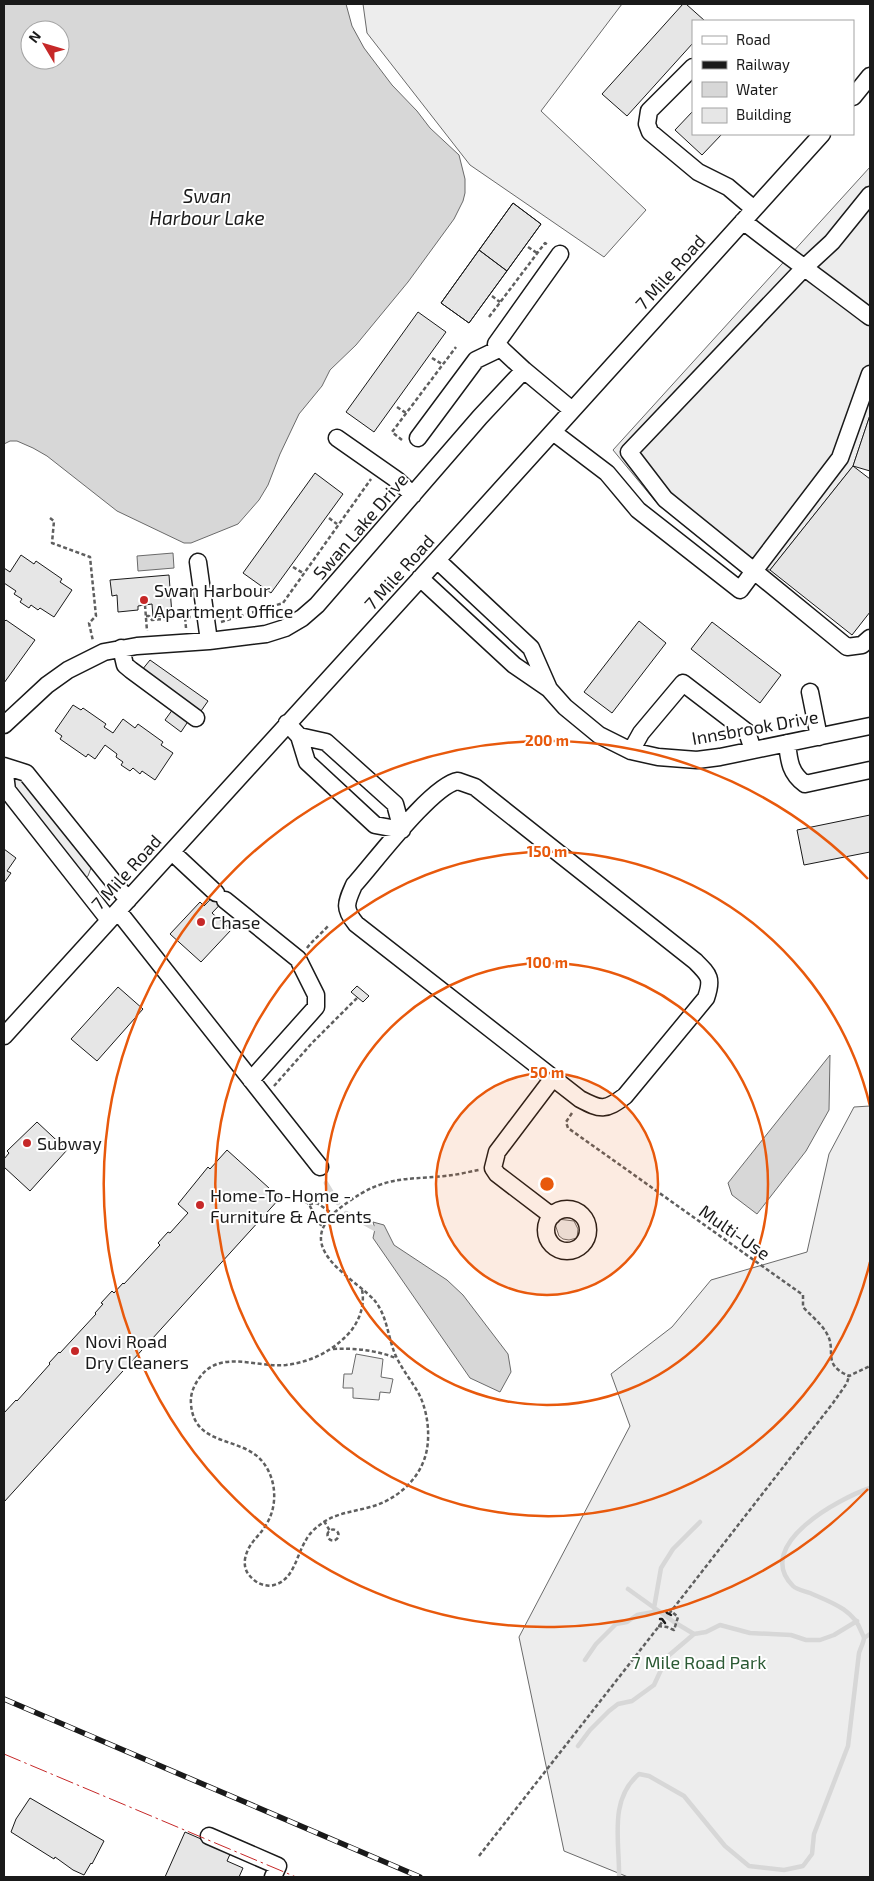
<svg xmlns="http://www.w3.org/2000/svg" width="874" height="1881" font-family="'Exo 2',sans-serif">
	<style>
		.built { fill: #ededed; stroke: #6a6a6a }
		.water { fill: #d7d7d7; stroke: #6a6a6a; fill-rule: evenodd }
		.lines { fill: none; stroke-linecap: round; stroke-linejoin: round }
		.stream { stroke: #d7d7d7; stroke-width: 4.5 }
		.building { fill: #e6e6e6; stroke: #1a1a1a }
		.minor-casing { stroke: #1a1a1a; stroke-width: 19 }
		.path { stroke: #5f5f5f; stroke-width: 2.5; stroke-dasharray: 4 2.5; stroke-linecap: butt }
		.minor { stroke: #fff; stroke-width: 16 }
		.rail-casing { stroke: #1a1a1a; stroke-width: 5.5 }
		.rail { stroke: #fff; stroke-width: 4; stroke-dasharray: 11; stroke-linecap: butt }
		.wall { stroke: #1a1a1a; stroke-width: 2.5 }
		.power { stroke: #c62828; stroke-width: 1; stroke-dasharray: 18 4 2.5 4; stroke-linecap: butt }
		.ring { fill: none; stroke: #e8590c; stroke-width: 2.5 }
		.poi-dot { fill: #c62828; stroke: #fff; stroke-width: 2 }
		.labels { text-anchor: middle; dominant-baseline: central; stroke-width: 4; stroke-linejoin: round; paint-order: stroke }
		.street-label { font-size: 18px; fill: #1a1a1a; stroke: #fff }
		.poi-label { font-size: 18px; fill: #1a1a1a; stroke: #fff; text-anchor: start }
		.park-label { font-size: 18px; fill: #2b5a34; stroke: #fff }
		.water-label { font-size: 19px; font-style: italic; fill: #1a1a1a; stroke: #fff }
		.centre { fill: #e8590c; stroke: #fff; stroke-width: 2.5 }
		.ring-label { font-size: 15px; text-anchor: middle; font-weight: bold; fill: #e8590c; stroke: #fff; stroke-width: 4; stroke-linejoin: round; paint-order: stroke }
	</style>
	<rect width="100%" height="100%" fill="#fff"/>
	<path class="built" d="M363 4H622L541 111 646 210 604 257 470 165 367 33Z
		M870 167V415L853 466 770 570 742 567 656 502 613 450Z
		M18 778 22 779 91 868 88 876 85 878 12 786 14 779Z
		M870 1106V1877H628L564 1851 519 1637 630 1426 611 1374 672 1327 711 1280 807 1252 829 1154 854 1107Z
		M558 1219 574 1221 578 1229 577 1238 569 1240 563 1239 559 1236 555 1224Z
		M356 1354 383 1359 381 1377 393 1379 390 1393 380 1392 379 1400 353 1398V1388H343L344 1374H352Z"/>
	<path class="water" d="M4 4H346L352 26 364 48 392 85 417 111 430 128 459 155 465 179V193L463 201 454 219 408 282 356 345 330 370 322 386 299 414 280 454 268 485 259 500 238 524 191 543H184L117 511 47 456 33 448 17 441H10L4 444ZM30 30H60V60H30Z
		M173 553 174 568 138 571 137 556Z
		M830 1055 829 1110 806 1151 757 1214 732 1195 728 1183Z
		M373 1222 384 1225 394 1245 447 1280 463 1295 508 1354 511 1372 500 1392 470 1378 373 1238 375 1229Z"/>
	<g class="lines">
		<path class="stream" d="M326 1183 338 1203
			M346 1213 375 1229
			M628 1589 674 1622 694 1634 706 1632 720 1625 750 1633 791 1635 806 1640H820L834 1635 857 1621
			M654 1608 661 1568 673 1549 700 1522
			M864 1638 870 1634
			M585 1660 596 1644 616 1624 627 1622 637 1615 659 1611
			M578 1746 590 1730 609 1711 618 1704 632 1701 654 1685 667 1657 694 1634
			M619 1877C620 1843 608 1800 639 1774L649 1776 684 1796 725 1846 749 1866 784 1870 803 1866 812 1854 814 1834 848 1746 859 1653C860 1649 864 1642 864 1638 864 1637 861 1631 861 1631 853 1609 830 1602 810 1593 805 1591 797 1590 793 1586 752 1545 840 1498 870 1488"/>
	</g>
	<path class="building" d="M683 4H686L705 21H693V43L627 116 602 94Z
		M693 111V134H722L702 155 675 130Z
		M513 203 541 224 469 323 441 303Z
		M513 203 541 224 507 271 479 250Z
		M479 250 507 271 469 323 441 303Z
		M418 312 446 332 374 432 346 412Z
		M870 415V471L853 466Z
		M853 466 870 479V612L852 635 770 570Z
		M315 473 343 494 271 593 243 573Z
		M21 555 34 564 36 561 62 579 60 582 72 590 54 617 40 608 38 610 31 605 29 608 20 602 22 599 14 594 16 591 4 583V568L10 572Z
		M169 575 172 615 153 617 152 604 138 606V610L118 612 117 595 112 596 110 580Z
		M6 620 35 640 4 683V622Z
		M639 621 666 643 612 713 584 692Z
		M712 622 781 675 760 703 691 649Z
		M150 660 208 701 201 711 142 670Z
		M73 705 81 710 83 708 106 724 104 727 113 733 123 719 135 728 138 724 163 742 161 745 173 753 155 780 142 771 140 774 133 768 130 771 121 765 123 762 116 757 117 754 105 745 95 759 88 754 86 757 60 739 62 736 55 731Z
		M173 709 189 720 181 732 165 720Z
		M870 815V852L804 865 797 830Z
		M4 849 16 858 7 871 11 873 4 883Z
		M221 888 229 895 212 913 231 930 201 962 170 934 200 902 204 906Z
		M357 986 369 996 363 1002 351 992Z
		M118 987 143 1009 97 1061 71 1039Z
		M37 1122 67 1150 30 1191 4 1167V1159L9 1153 7 1151Z
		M227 1150 280 1198 4 1502V1413L16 1400 17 1401 50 1364 49 1363 59 1352 60 1353 96 1314 95 1313 103 1304 101 1303 112 1291 114 1293 123 1283 124 1284 160 1245 158 1243 168 1232 170 1233 188 1213 178 1204 208 1167 210 1169Z
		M30 1798 104 1841 92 1864 91 1863 84 1875 73 1870 55 1857 54 1859 11 1832 16 1819Z
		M185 1832 231 1852 227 1861 243 1868 239 1877H165Z"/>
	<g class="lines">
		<defs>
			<path id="minor" d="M693 67 649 111 647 124 650 132 698 172 728 187 754 209
				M853 97 870 76
				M870 195 832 242 805 267 629 452 665 499 754 571 840 458 870 374
				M743 221C785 254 828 285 870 317
				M524 370 496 344 560 254
				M553 432 607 473 638 510 740 590 754 571 847 647 862 645 870 638
				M337 438 397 480 413 495
				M418 438 476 360 501 348
				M437 560 531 648 549 689
				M198 562 209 641
				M420 578 514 665 549 689 565 707 599 735 631 751 658 757 697 760 720 757 870 726
				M121 648 125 665 131 670 196 718
				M810 692 819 737
				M287 723 299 736 307 762 375 825 402 830 395 804 326 742 299 736
				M4 725 47 685 68 670 104 652 137 646 209 641 266 634 285 628 302 618 317 605 480 417 524 370 572 410
				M787 743C789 761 790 773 805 784L870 770
				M631 751 641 733 683 683 747 732 753 750
				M4 766 7 790 109 920
				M4 766 26 773 128 900
				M458 781 475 787 695 961C709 975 713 978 706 998L625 1096C605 1111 601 1110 580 1099L356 924C343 908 346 903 354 885 374 863 432 785 458 781Z
				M172 852 216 893
				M225 900 298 959 316 995V1007L251 1080
				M118 911 320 1167
				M4 1036 437 560 822 134
				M546 1230a21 21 0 1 1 42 0a21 21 0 1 1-42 0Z
				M552 1216 497 1174 493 1168 497 1152 553 1078
				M209 1836 278 1866 273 1877"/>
		</defs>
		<use href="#minor" class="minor-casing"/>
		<path class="path" d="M528 247 537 253
			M492 296 500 302
			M489 317 545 243 548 245
			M432 358 442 364
			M397 407 406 413
			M402 440 392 432 456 347
			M50 518 54 521 52 543 90 557 96 616 89 623 93 641
			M329 518 337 524
			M293 567 303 573
			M145 605 147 631
			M146 616H149L152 620 185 617
			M221 622 283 603 371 479
			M186 628 185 617H191
			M307 948C313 940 321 934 328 926
			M274 1086 312 1043 357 998
			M572 1113 566 1122 568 1128 803 1295V1307C811 1316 822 1324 827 1334 837 1351 821 1364 849 1376L870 1366
			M294 1195 309 1204 318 1223 323 1226
			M309 1204 317 1203 333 1214
			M362 1290C365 1304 360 1320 350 1332 333 1351 311 1362 286 1365 256 1368 221 1349 200 1377 194 1385 190 1394 191 1404 194 1447 241 1436 262 1461 277 1479 278 1506 266 1525 258 1538 248 1543 245 1559 244 1567 246 1573 253 1579 258 1584 266 1587 274 1585 294 1580 296 1556 306 1540 309 1534 315 1528 321 1524 335 1513 353 1512 370 1507 397 1500 422 1478 427 1449 430 1431 427 1410 419 1394 411 1380 401 1368 395 1354 388 1337 387 1316 375 1301 359 1282 308 1257 324 1226 328 1216 339 1209 348 1202 385 1176 403 1180 445 1176 456 1175 468 1172 479 1170
			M333 1349C356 1348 375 1350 396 1358
			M324 1521 330 1531
			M327.5 1535a5.5 5.5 0 1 1 11 0a5.5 5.5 0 1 1-11 0Z
			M669 1614 833 1403 847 1383 849 1376
			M658 1626 667 1627 674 1630 678 1617 671 1611
			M479 1856 663 1621"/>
		<use href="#minor" class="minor"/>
		<defs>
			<path id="rail" d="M4 1699 420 1877"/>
		</defs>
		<use href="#rail" class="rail-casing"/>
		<use href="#rail" class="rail"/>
		<path class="wall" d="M666 1611 667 1613 671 1615
			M660 1619H662L665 1623"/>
		<path class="power" d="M4 1754 296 1877"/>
	</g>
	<circle cx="547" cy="1184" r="111" fill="#e8590c" fill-opacity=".12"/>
	<g class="ring">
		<circle cx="547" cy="1184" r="111"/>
		<circle cx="547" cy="1184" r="221"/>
		<path d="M870 1262A332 332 0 1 1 870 1106"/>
		<path d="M868 1489A443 443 0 1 1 868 879"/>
	</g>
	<g class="poi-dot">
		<circle cx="144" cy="600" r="5"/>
		<circle cx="201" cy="922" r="5"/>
		<circle cx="27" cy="1143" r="5"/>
		<circle cx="200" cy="1205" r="5"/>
		<circle cx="75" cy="1351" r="5"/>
	</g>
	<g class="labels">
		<g class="street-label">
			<text transform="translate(670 272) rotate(-48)">7 Mile Road</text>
			<text transform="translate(360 526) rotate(-49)">Swan Lake Drive</text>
			<text transform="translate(399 572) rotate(-48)">7 Mile Road</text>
			<text transform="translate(755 727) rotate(-10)">Innsbrook Drive</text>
			<text transform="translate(126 872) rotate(-48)">7 Mile Road</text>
			<text transform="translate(735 1232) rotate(35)">Multi-Use</text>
		</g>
		<g class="poi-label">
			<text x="154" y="590">Swan Harbour<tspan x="154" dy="21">Apartment Office</tspan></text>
			<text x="211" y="922">Chase</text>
			<text x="37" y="1143">Subway</text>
			<text x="210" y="1195">Home-To-Home -<tspan x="210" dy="21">Furniture &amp; Accents</tspan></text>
			<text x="85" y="1341">Novi Road<tspan x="85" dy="21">Dry Cleaners</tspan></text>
		</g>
		<g class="park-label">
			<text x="699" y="1662">7 Mile Road Park</text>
		</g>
		<g class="water-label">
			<text x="207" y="195">Swan<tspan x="207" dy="22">Harbour Lake</tspan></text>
		</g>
	</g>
	<circle cx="547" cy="1184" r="8" class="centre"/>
	<g class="ring-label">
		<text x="547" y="746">200 m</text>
		<text x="547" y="857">150 m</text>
		<text x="547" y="968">100 m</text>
		<text x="547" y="1078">50 m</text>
	</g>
	<rect width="874" height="1881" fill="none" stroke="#1a1a1a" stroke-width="10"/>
	<rect x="692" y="20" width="162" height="115" fill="#ffffff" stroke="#a3a3a3"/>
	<rect x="702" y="36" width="25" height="8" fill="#ffffff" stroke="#a3a3a3"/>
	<text x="736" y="45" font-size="15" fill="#1a1a1a">Road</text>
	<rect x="702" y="61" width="25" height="8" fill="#1a1a1a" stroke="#a3a3a3"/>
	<text x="736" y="70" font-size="15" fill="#1a1a1a">Railway</text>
	<rect x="702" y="82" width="25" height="15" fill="#d7d7d7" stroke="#a3a3a3"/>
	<text x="736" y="95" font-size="15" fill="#1a1a1a">Water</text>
	<rect x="702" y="108" width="25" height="15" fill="#e6e6e6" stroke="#a3a3a3"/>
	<text x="736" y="120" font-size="15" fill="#1a1a1a">Building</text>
	<g transform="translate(45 45) rotate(308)"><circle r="24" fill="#ffffff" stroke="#a3a3a3"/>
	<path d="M0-4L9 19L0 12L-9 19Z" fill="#c62828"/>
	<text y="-8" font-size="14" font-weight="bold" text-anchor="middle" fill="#1a1a1a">N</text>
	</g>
</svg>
